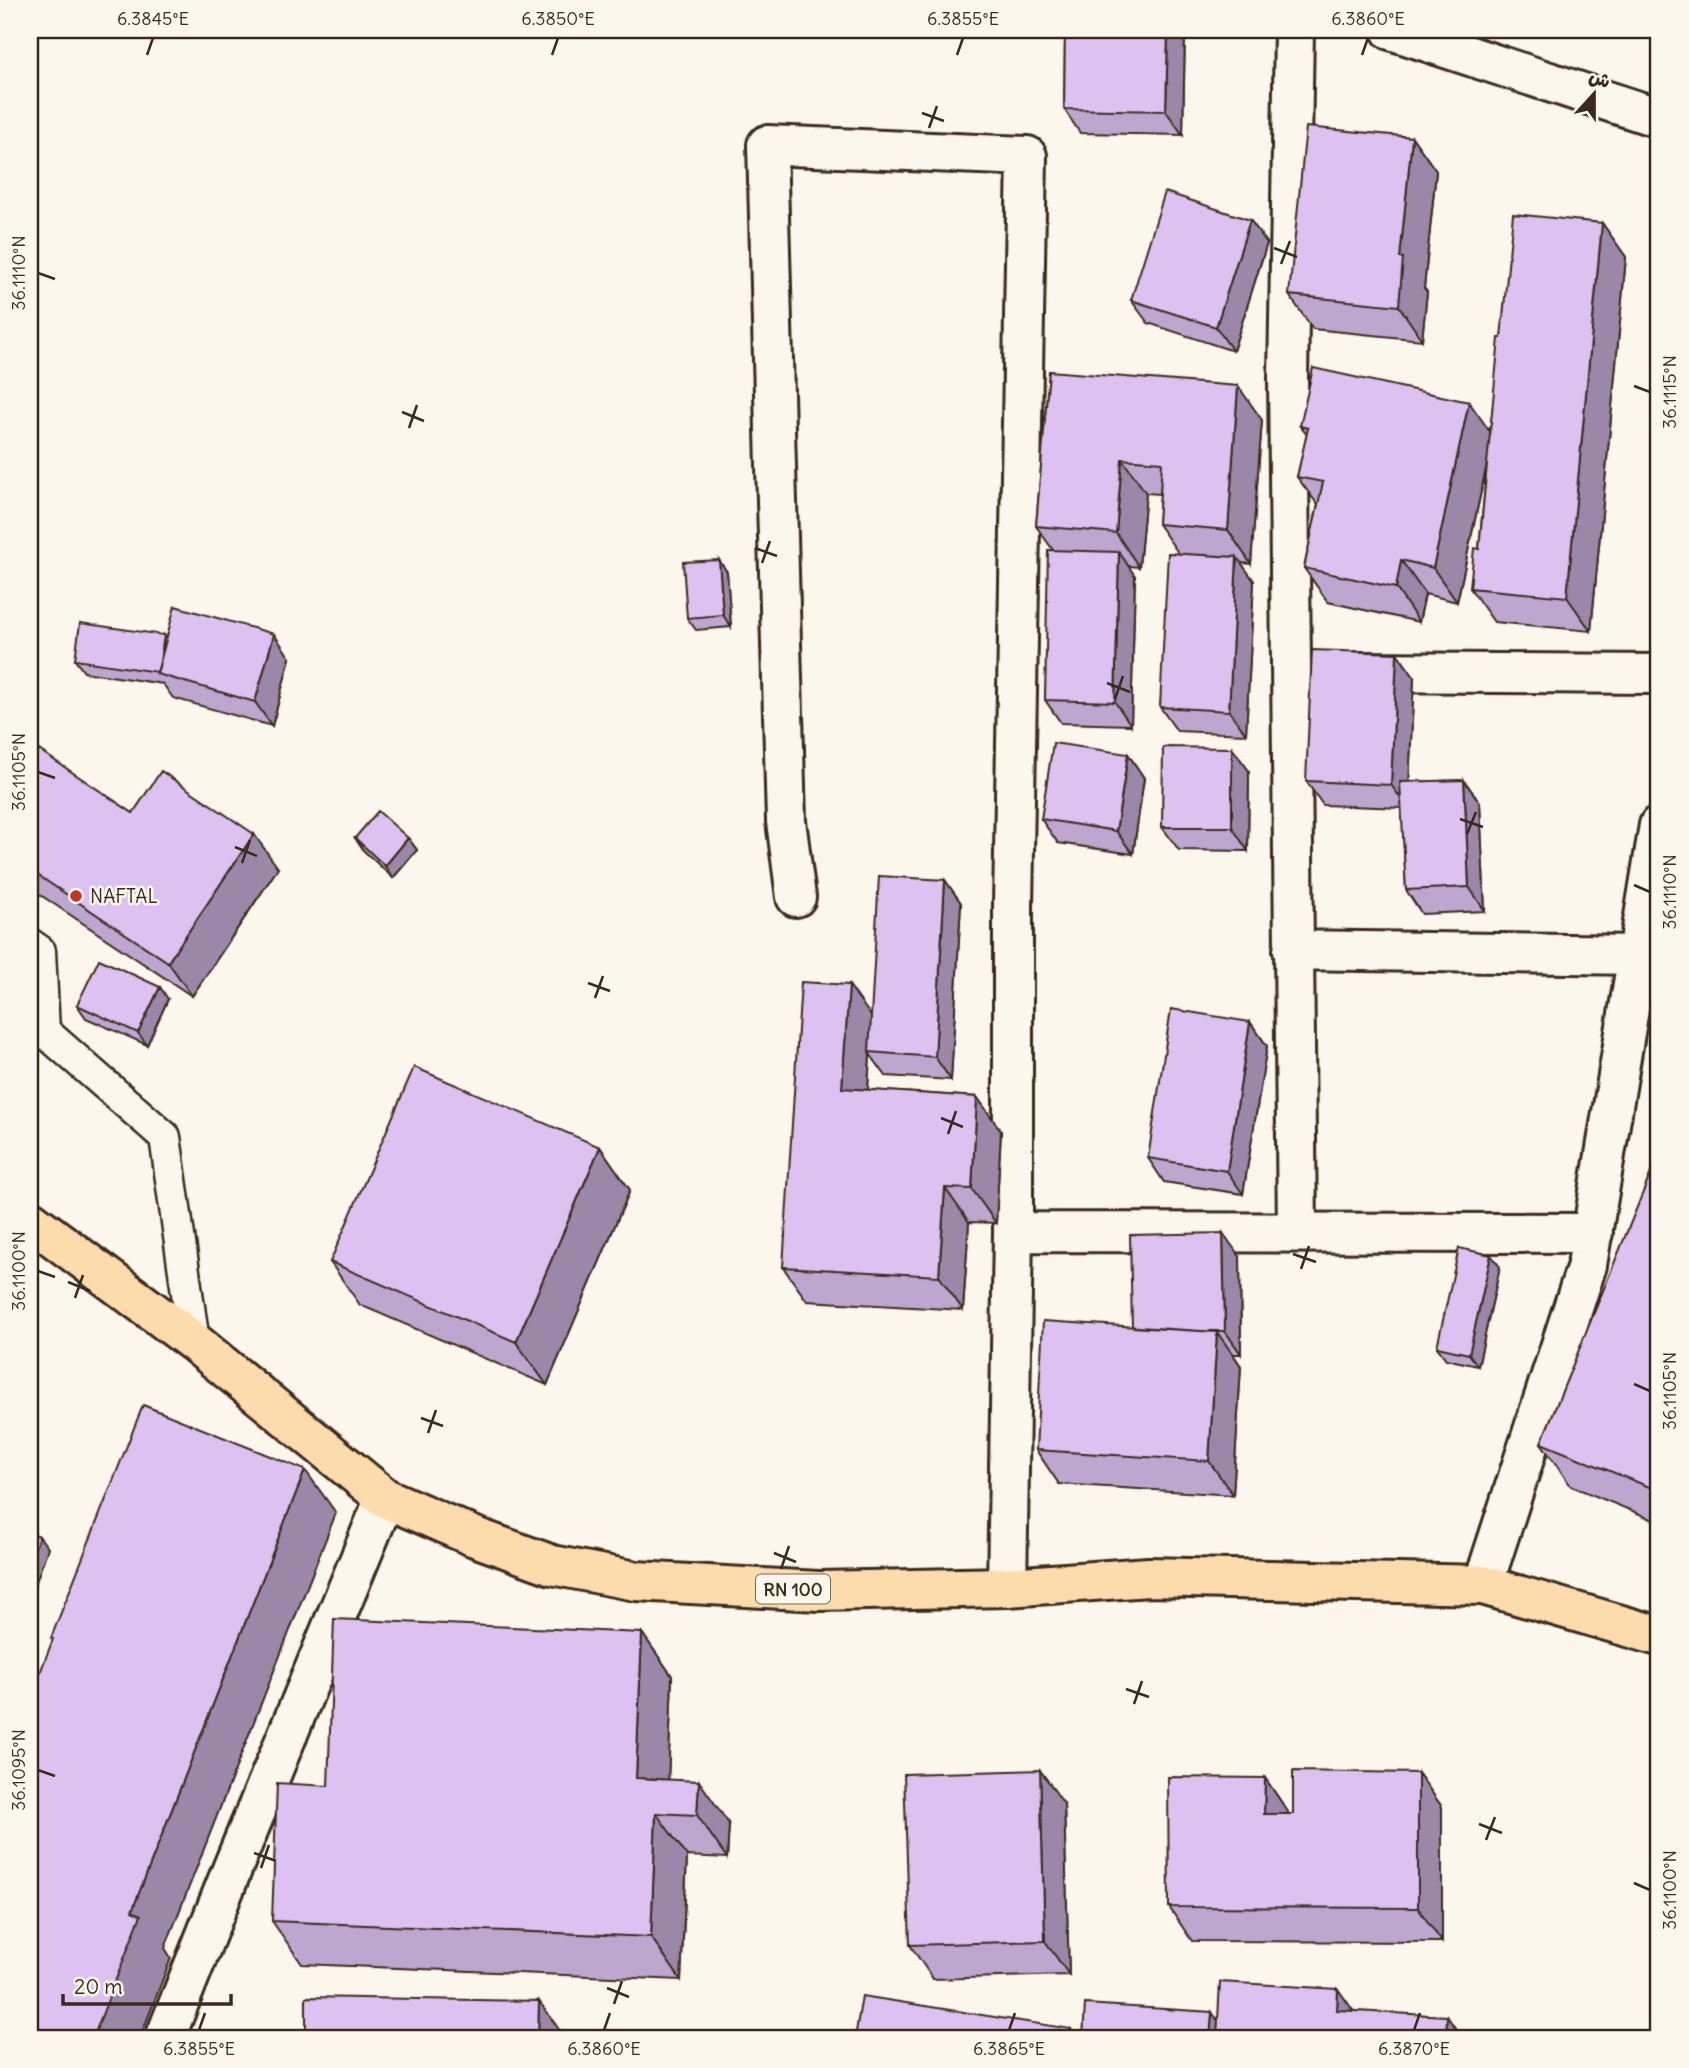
<svg xmlns="http://www.w3.org/2000/svg" width="1689" height="2068" font-family="Delius,'Playpen Sans Arabic',sans-serif">
	<style>
		.lines { fill: none; stroke-linecap: round; stroke-linejoin: round }
		.lane-casing { stroke: #3b2a1e; stroke-width: 35 }
		.street-casing { stroke: #3b2a1e; stroke-width: 44 }
		.secondary-casing { stroke: #3b2a1e; stroke-width: 44 }
		.primary-casing { stroke: #3b2a1e; stroke-width: 44 }
		.lane { stroke: #fbf7ec; stroke-width: 30 }
		.street { stroke: #fbf7ec; stroke-width: 38 }
		.secondary { stroke: #fbf7ec; stroke-width: 38 }
		.primary { stroke: #fcdcac; stroke-width: 38 }
		.wall { fill: #bea7cf; stroke: #3b2a1e; stroke-width: 2 }
		.shaded-wall { fill: #9b88a9; stroke: #3b2a1e; stroke-width: 2 }
		.building { fill: #ddc2f1; stroke: #3b2a1e; stroke-width: 2 }
		.ticks { fill: none; stroke: #3b2a1e; stroke-width: 2.5 }
		.poi-dot { fill: #c8321e; stroke: #fbf7ec; stroke-width: 2.5 }
		.labels { text-anchor: middle; dominant-baseline: central; stroke-width: 5; stroke-linejoin: round; paint-order: stroke }
		.shield { fill: #fbf7ec; stroke: #75685c; stroke-width: 2 }
		.shield-label { font-size: 18px; font-weight: bold; fill: #3b2a1e }
		.poi-label { font-size: 19px; fill: #3b2a1e; stroke: #fbf7ec; text-anchor: start }
		.neatline { fill: none; stroke: #3b2a1e; stroke-width: 2.5 }
		.ticks-label { font-size: 18px; text-anchor: middle; fill: #3b2a1e }
	</style>
	<rect width="100%" height="100%" fill="#fbf7ec"/>
	<filter id="ink" filterUnits="userSpaceOnUse"><feTurbulence type="fractalNoise" baseFrequency=".0143" numOctaves="2"/><feDisplacementMap in="SourceGraphic" scale="14" xChannelSelector="R" yChannelSelector="G"/><feConvolveMatrix kernelMatrix="1 2 1 2 8 2 1 2 1" color-interpolation-filters="sRGB"/></filter>
	<g filter="url(#ink)">
		<g class="lines">
			<defs>
				<path id="lane" d="M30 944 40 951 44 1031 165 1137 194 1342"/>
				<path id="street" d="M1294 30 1288 378 1297 1232
					M1391 30 1659 118
					M1357 672 1659 674
					M796 897 786 821 767 145 1027 156 1013 905V1232L1007 1587
					M1293 950 1638 955
					M1013 1232 1593 1233
					M1483 1585 1587 1265 1659 825"/>
				<path id="secondary" d="M165 2038 233 1867 385 1498"/>
				<path id="primary" d="M30 1220 194 1342 385 1498 475 1537 552 1565 636 1581 819 1591 1007 1587 1149 1577 1483 1585 1659 1636"/>
			</defs>
			<use href="#lane" class="lane-casing"/>
			<use href="#street" class="street-casing"/>
			<use href="#secondary" class="secondary-casing"/>
			<use href="#primary" class="primary-casing"/>
			<use href="#lane" class="lane"/>
			<use href="#street" class="street"/>
			<use href="#secondary" class="secondary"/>
			<use href="#primary" class="primary"/>
		</g>
		<path class="wall" d="M1065 30H1185L1183 135 1080 133 1064 109Z
			M1412 137 1436 171 1424 288 1427 292 1422 340 1313 329 1289 295Z
			M1250 220 1267 243 1233 351 1148 323 1131 300Z
			M1602 223 1626 257 1591 631 1494 622 1470 588 1479 549 1487 464 1457 602 1425 594 1419 622 1328 602 1304 568 1318 505 1297 477 1307 435 1300 426 1490 431 1501 338Z
			M1049 371 1262 420 1251 564 1241 563 1254 581 1246 734 1177 731 1160 707 1179 554 1158 524 1160 494 1146 493 1139 567 1128 566 1135 576 1131 725 1061 723 1045 700 1053 550 1036 526Z
			M719 560 727 572 731 627 696 630 687 618Z
			M164 635 166 639 290 658 272 726 173 698 163 684 84 672 75 660Z
			M1397 653 1414 677 1409 782 1464 780 1480 803 1485 911 1422 914 1406 890 1402 808 1323 805 1306 781Z
			M1232 748 1249 771 1248 851 1179 850 1162 827Z
			M1128 754 1144 778 1133 854 1058 843 1041 819Z
			M30 764 133 813 278 868 192 996 30 888Z
			M355 838H408L417 850 393 878 363 850Z
			M945 880 961 903 951 1080 886 1076 870 1054 868 1090 977 1097 1001 1131 996 1223 969 1222 963 1310 807 1301 783 1267 871 1017Z
			M168 999 147 1045 86 1018 77 1005Z
			M1250 1022 1267 1046 1243 1194 1164 1182 1148 1158Z
			M600 1147 630 1190 547 1385 360 1305 330 1262Z
			M1659 1159V1522L1571 1486 1541 1443Z
			M1240 1257 1241 1354H1233L1241 1366 1233 1495 1059 1484 1036 1450 1132 1327Z
			M1500 1267 1478 1366 1446 1359 1437 1347Z
			M642 1633 672 1676 668 1780 729 1824 727 1858 687 1856 681 1980 302 1964 272 1921 328 1786Z
			M1418 1773 1442 1807V1942L1192 1941 1169 1907 1265 1778 1288 1812V1814H1293Z
			M1064 1804 1069 1975 933 1979 910 1945Z"/>
		<path class="shaded-wall" d="M1168 30H1185L1183 135 1166 111Z
			M1412 137 1436 171 1424 288 1427 292 1422 340 1399 306 1400 258Z
			M1250 220 1267 243 1233 351 1216 327Z
			M1602 223 1626 257 1591 631 1567 597Z
			M1238 386 1262 420 1251 564 1228 530Z
			M1469 402 1493 436 1457 602 1433 568Z
			M1122 459 1146 493 1139 567 1116 533Z
			M1119 552 1135 576 1131 725 1115 702Z
			M1237 557 1254 581 1246 734 1229 711Z
			M719 560 727 572 731 627 723 615Z
			M1401 560 1425 594 1419 622 1396 588Z
			M274 634 290 658 272 726 255 702Z
			M164 635 172 647 158 672Z
			M1397 653 1414 677 1408 808 1391 785Z
			M1232 748 1249 771 1248 851 1232 827Z
			M1128 754 1144 778 1133 854 1116 831Z
			M1464 780 1480 803 1485 911 1469 887Z
			M254 834 278 868 192 996 168 962Z
			M408 838 417 850 393 878 385 866Z
			M945 880 961 903 951 1080 935 1057Z
			M849 985 873 1019 869 1052 870 1054 866 1122 842 1088Z
			M160 987 168 999 147 1045 138 1033Z
			M1250 1022 1267 1046 1243 1194 1227 1171Z
			M977 1097 1001 1131 996 1223 972 1189Z
			M600 1147 630 1190 547 1385 516 1342Z
			M945 1188 969 1222 963 1310 939 1276Z
			M1223 1233 1240 1257 1241 1354 1225 1331Z
			M1491 1255 1500 1267 1478 1366 1469 1354Z
			M1217 1332 1241 1366 1233 1495 1209 1461Z
			M305 1470 336 1513 165 1948 171 1958 140 2038H93L132 1911Z
			M39 1536 48 1548 31 1596 30 1563Z
			M642 1633 672 1676 667 1813 636 1778Z
			M1040 1770 1064 1804 1069 1975 1045 1941Z
			M1418 1773 1442 1807V1942L1418 1908Z
			M1265 1778 1288 1812V1848L1264 1814Z
			M699 1781 729 1824 727 1858 697 1815Z
			M656 1813 687 1856 681 1980 651 1937Z
			M1338 1989 1362 2023 1337 2010Z
			M539 2001 565 2038H538Z
			M1212 2012 1230 2038H1210Z
			M1447 2016 1462 2038H1446Z
			M1071 2029 1078 2038H1070Z"/>
		<path class="building" d="M1065 30H1168L1166 111 1064 109Z
			M1306 127 1412 137 1400 258H1403L1399 306 1289 295Z
			M1165 192 1250 220 1216 327 1131 300Z
			M1513 214 1602 223 1567 597 1470 588 1474 548 1479 549 1499 338H1501Z
			M1313 368 1469 402 1433 568 1401 560 1396 588 1304 568 1323 482 1297 477 1308 428 1300 426Z
			M1049 371 1238 386 1228 530 1158 524 1162 462 1122 459 1116 533 1036 526Z
			M1048 550 1119 552 1115 702 1045 700Z
			M1168 553 1237 557 1229 711 1160 707Z
			M719 560 723 615 687 618 683 562Z
			M175 606 274 634 255 702 157 674Z
			M80 623 164 635 160 662 157 672 75 660Z
			M1312 650 1397 653 1391 785 1306 781Z
			M1053 743 1128 754 1116 831 1041 819Z
			M1163 747 1232 748V827H1162Z
			M39 750 133 813 161 771 254 834 168 962 30 870V764Z
			M1464 780 1469 887 1406 890 1400 782Z
			M378 811 408 838 385 866 355 838Z
			M879 876 945 880 935 1057 869 1052Z
			M99 959 160 987 138 1033 77 1005Z
			M801 982 849 985 842 1088 977 1097 972 1189 945 1188 939 1276 783 1267Z
			M1171 1009 1250 1022 1227 1171 1148 1158Z
			M414 1067 600 1147 516 1342 330 1262Z
			M1657 1158 1659 1159V1491L1541 1443Z
			M1223 1233 1225 1331H1200L1132 1327 1130 1235Z
			M1459 1248 1491 1255 1469 1354 1437 1347Z
			M1043 1321 1217 1332 1209 1461 1036 1450Z
			M143 1405 305 1470 132 1911 141 1915 93 2038H30V1699L53 1639 51 1638Z
			M30 1532 39 1536 30 1563Z
			M334 1619 642 1633 636 1778 699 1781 697 1815 656 1813 651 1937 272 1921 277 1783 328 1786Z
			M1040 1770 1045 1941 910 1945 904 1774Z
			M1293 1771 1418 1773V1908L1169 1907 1168 1777 1265 1778 1264 1814H1293Z
			M1220 1982 1338 1989 1337 2010 1447 2016 1446 2038H1217Z
			M862 1996 1071 2029 1070 2038H855Z
			M306 1997 539 2001 538 2038H306Z
			M1085 2004 1212 2012 1210 2038H1083Z
			M549 2033 664 2037V2038H549Z"/>
	</g>
	<path class="ticks" d="M147 55 153 38M552 55 558 38M957 55 963 38M1362 55 1368 38M922 113 944 121M929 128 937 106M1274 248 1297 257M1281 264 1290 241M38 273 55 279M1634 386 1650 392M402 412 424 421M409 428 417 405M755 548 777 556M762 563 770 541M1107 683 1130 692M1115 699 1123 676M38 772 55 778M1460 819 1483 827M1467 834 1476 812M235 847 257 856M242 863 250 840M1634 885 1650 892M588 983 610 991M595 998 603 976M941 1118 963 1127M948 1134 956 1111M1293 1254 1316 1262M1301 1269 1309 1246M38 1271 55 1277M68 1282 90 1291M75 1298 83 1275M1634 1384 1650 1391M421 1418 443 1426M428 1433 436 1410M774 1553 796 1562M781 1569 789 1546M1126 1689 1149 1697M1134 1704 1142 1681M38 1770 55 1776M1479 1824 1502 1833M1486 1840 1495 1817M254 1853 276 1861M261 1868 269 1845M1634 1883 1650 1890M607 1988 629 1997M614 2004 622 1981M199 2030 205 2013M604 2030 610 2013M1009 2030 1015 2013M1414 2030 1420 2013"/>
	<circle class="poi-dot" cx="76" cy="896" r="7"/>
	<g class="labels">
		<rect class="shield" x="756" y="1574.5" width="74" height="29" rx="5"/>
		<g class="shield-label">
			<text x="793" y="1589">RN 100</text>
		</g>
		<g class="poi-label">
			<text x="90" y="896">NAFTAL</text>
		</g>
	</g>
	<rect width="1689" height="2068" fill="none" stroke="#fbf7ec" stroke-width="77"/>
	<g transform="translate(1594 94) rotate(21)" stroke="#fbf7ec" stroke-width="5" paint-order="stroke">
	<path d="M0-5L12 26L0 18L-12 26Z" fill="#3b2a1e"/>
	<text y="-10" font-size="19" font-weight="bold" text-anchor="middle" fill="#3b2a1e">ش</text>
	</g>
	<path d="M63 1994v10h168v-10" fill="none" stroke="#3b2a1e" stroke-width="3.5"/>
	<text x="74" y="1994" font-size="21" fill="#3b2a1e" stroke="#fbf7ec" stroke-width="5" paint-order="stroke">20 m</text>
	<rect x="38" y="38" width="1612" height="1992" class="neatline"/>
	<g class="ticks-label">
		<text x="153" y="25">6.3845°E</text>
		<text x="558" y="25">6.3850°E</text>
		<text x="963" y="25">6.3855°E</text>
		<text x="1368" y="25">6.3860°E</text>
		<text transform="translate(19 273) rotate(-90)" y="6">36.1110°N</text>
		<text transform="translate(1670 392) rotate(-90)" y="6">36.1115°N</text>
		<text transform="translate(19 772) rotate(-90)" y="6">36.1105°N</text>
		<text transform="translate(1670 892) rotate(-90)" y="6">36.1110°N</text>
		<text transform="translate(19 1271) rotate(-90)" y="6">36.1100°N</text>
		<text transform="translate(1670 1391) rotate(-90)" y="6">36.1105°N</text>
		<text transform="translate(19 1770) rotate(-90)" y="6">36.1095°N</text>
		<text transform="translate(1670 1890) rotate(-90)" y="6">36.1100°N</text>
		<text x="199" y="2055">6.3855°E</text>
		<text x="604" y="2055">6.3860°E</text>
		<text x="1009" y="2055">6.3865°E</text>
		<text x="1414" y="2055">6.3870°E</text>
	</g>
</svg>
